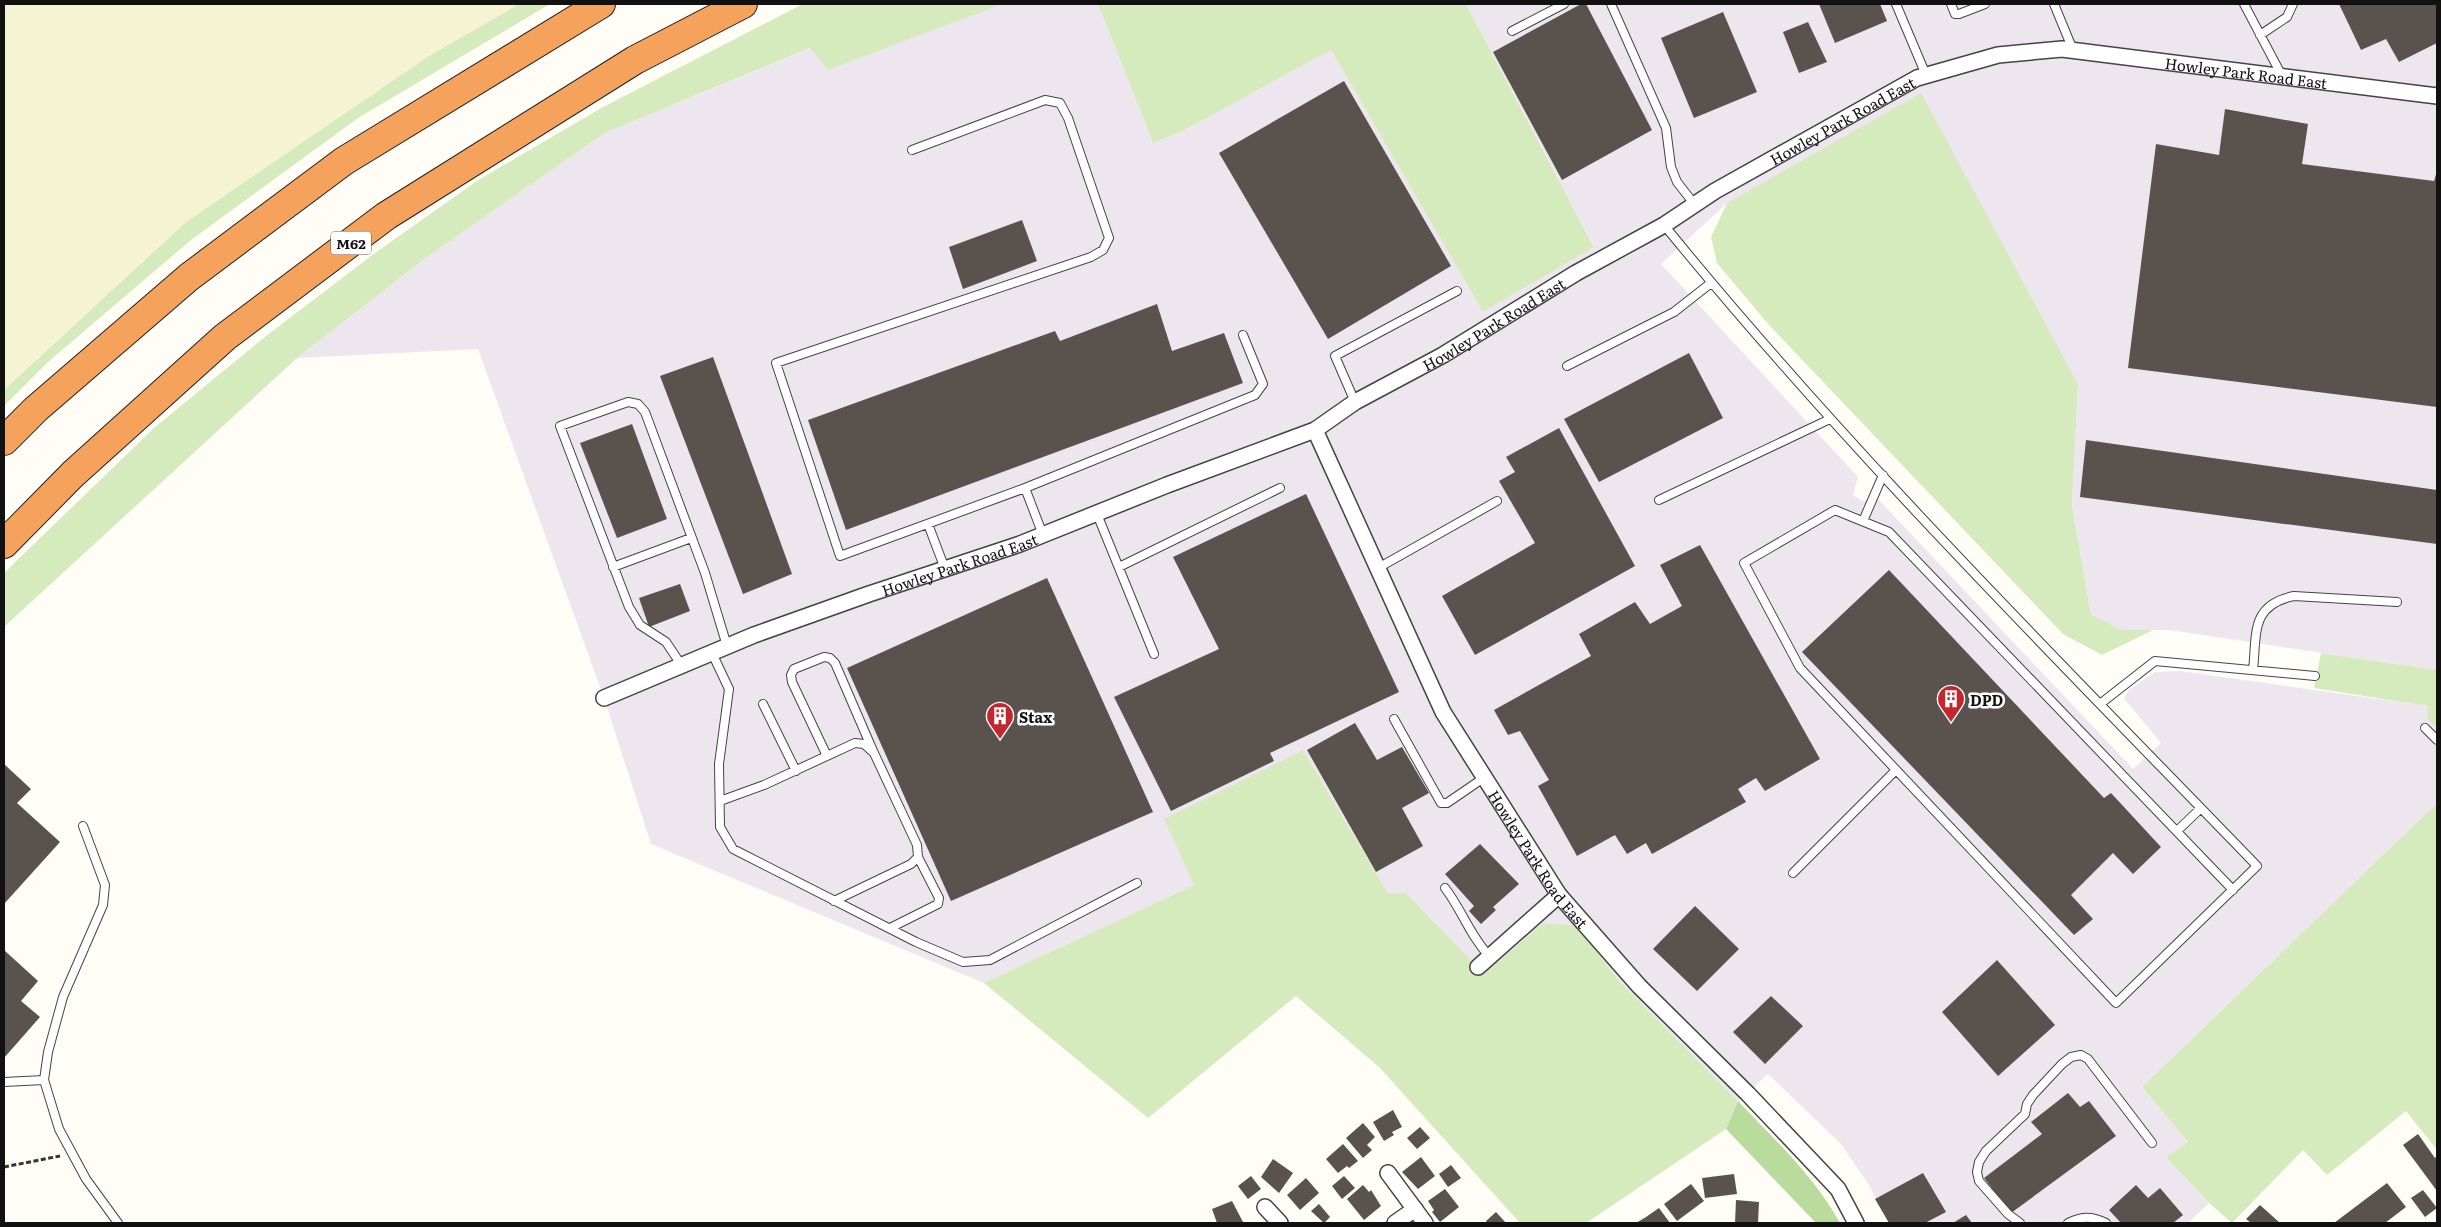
<svg xmlns="http://www.w3.org/2000/svg" width="2441" height="1227" font-family="Literata,serif">
	<style>
		.industrial { fill: #eee6ef }
		.farmland { fill: #f6f3d4 }
		.green { fill: #d5ebbd }
		.forest { fill: #b9dc9c }
		.building { fill: #5a524d }
		.lines { fill: none; stroke-linecap: round; stroke-linejoin: round }
		.service-casing { stroke: #444; stroke-width: 10 }
		.minor-casing { stroke: #444; stroke-width: 18 }
		.motorway-casing { stroke: #222; stroke-width: 30 }
		.path { stroke: #333; stroke-width: 3; stroke-dasharray: 5 2.5; stroke-linecap: butt }
		.service { stroke: #fff; stroke-width: 8 }
		.minor { stroke: #fff; stroke-width: 15 }
		.motorway { stroke: #f5a25d; stroke-width: 28 }
		.labels { text-anchor: middle; dominant-baseline: central; stroke-width: 5; stroke-linejoin: round; paint-order: stroke }
		.shield { fill: #fff; stroke: #585858; stroke-width: 1 }
		.shield-label { font-size: 14px; font-weight: bold; fill: #111 }
		.street-label { font-size: 15px; fill: #111; stroke: #fff }
		.poi-label { font-size: 15px; font-weight: bold; fill: #111; stroke: #fff; text-anchor: start }
	</style>
	<rect width="100%" height="100%" fill="#fffdf5"/>
	<path class="industrial" d="M1002 4H1098L1153 143 1183 131 1331 50 1483 312 1594 246 1466 4H2437V670L2170 630H2123L2091 616 2072 506 2078 384 1727 203 1661 264 1858 477 1853 495 1862 501 1879 500 2133 769 2161 743 2124 698 2129 690 2155 672 2180 671 2429 706 2427 719 2437 728V803L2142 1087 2188 1142 2166 1157 2209 1203 2188 1223H1889L1869 1185 1841 1144 1768 1074 1738 1101 1620 982 1576 925 1543 923 1484 975 1406 893H1388L1303 750 1194 885 984 983 651 844 604 698 478 349 297 358 427 257 605 133 811 48 964 17Z"/>
	<path class="farmland" d="M4 4H519L429 56 186 222 4 390Z"/>
	<path class="green" d="M519 4H550L358 118 191 240 48 362 4 406V390L186 222 429 56Z
		M803 4H1002L828 70 810 48 605 133 427 257 297 358 4 627V573L154 428 266 336 375 253 477 181 603 107Z
		M1098 4H1466L1594 247 1483 312 1331 50 1183 131 1153 143Z
		M1921 93 2078 384 2072 506 2091 615 2123 630H2153L2102 655 2063 634 1769 325 1717 263 1711 237 1727 203Z
		M2321 653 2437 670V728L2427 719 2428 706 2314 688Z
		M1303 750 1388 893H1406L1484 974 1543 923 1576 925 1620 982 1738 1101 1726 1129 1586 1223H1520L1379 1067 1296 996 1148 1118 984 983 1194 885 1164 819Z
		M2437 803V1150L2406 1111 2327 1175 2303 1150 2232 1223 2209 1203 2166 1157 2188 1142 2142 1087Z"/>
	<path class="forest" d="M1738 1101C1775 1140 1814 1176 1840 1223H1816L1726 1129Z"/>
	<path class="building" d="M1581 4H1586L1652 130 1562 180 1493 52Z
		M1819 4H1880L1887 21 1835 43Z
		M2339 4H2437V43L2399 62 2386 39 2361 50Z
		M1723 12 1757 92 1694 118 1661 38Z
		M1808 22 1827 62 1799 73 1783 32Z
		M1344 81 1451 266 1328 339 1219 153Z
		M2225 109 2308 124 2302 164 2434 181 2437 171V407L2128 368 2156 144 2219 155Z
		M1022 220 1037 261 963 289 949 247Z
		M1157 304 1172 351 1224 333 1243 383 846 530 808 420 1055 331 1060 341Z
		M1689 353 1723 418 1599 482 1564 419Z
		M713 357 792 574 743 594 660 376Z
		M632 424 667 519 617 538 580 443Z
		M1559 428 1635 566 1475 655 1442 596 1535 543 1499 481 1515 472 1506 457Z
		M2086 440 2437 490V544L2080 497Z
		M1306 494 1399 692 1270 753 1274 761 1171 811 1114 697 1219 649 1173 557Z
		M1700 545 1820 759 1765 791 1756 778 1738 789 1746 802 1652 854 1646 843 1627 854 1615 835 1577 856 1538 786 1549 780 1520 731 1508 735 1494 710 1591 656 1579 634 1635 602 1650 624 1682 606 1660 565Z
		M1889 570 2104 798 2111 793 2161 847 2133 874 2113 853 2071 895 2093 919 2074 935 1802 652Z
		M1047 578 1153 812 951 901 847 668Z
		M680 584 690 611 649 627 639 598Z
		M1355 723 1377 760 1402 747 1429 793 1402 808 1423 846 1376 872 1307 750Z
		M4 764 31 789 17 803 60 842 4 904Z
		M1480 844 1519 884 1493 907 1496 910 1481 924 1469 911 1474 906 1445 874Z
		M1695 906 1739 949 1697 991 1653 949Z
		M4 950 38 981 21 1001 40 1017 4 1058Z
		M1997 960 2055 1025 1998 1076 1942 1012Z
		M1771 996 1803 1026 1765 1064 1733 1032Z
		M2068 1093 2080 1107 2089 1101 2116 1136 2011 1213 1984 1178 2042 1134 2031 1122Z
		M1393 1110 1402 1127 1392 1132 1394 1135 1384 1141 1373 1122Z
		M1363 1123 1375 1137 1367 1145 1372 1150 1363 1158 1346 1138Z
		M1420 1127 1430 1138 1417 1149 1407 1138Z
		M2418 1134 2435 1158 2437 1156V1191L2403 1145Z
		M1343 1144 1358 1161 1349 1168 1347 1166 1338 1173 1326 1159Z
		M1421 1157 1435 1176 1418 1189 1402 1172Z
		M1273 1159 1293 1173 1279 1193 1261 1177Z
		M1451 1165 1461 1178 1448 1187 1439 1174Z
		M1923 1173 1946 1212 1925 1223H1889L1875 1199Z
		M1734 1174 1737 1194 1705 1198 1702 1178Z
		M1251 1176 1261 1189 1248 1199 1238 1186Z
		M1344 1176 1355 1188 1342 1199 1332 1186Z
		M1306 1178 1319 1193 1300 1210 1287 1195Z
		M2387 1183 2406 1207 2385 1223H2334Z
		M1691 1184 1704 1201 1677 1221 1664 1204Z
		M1363 1185 1369 1192 1371 1190 1381 1206 1364 1220 1347 1199Z
		M2136 1185 2148 1198 2160 1188 2183 1215 2173 1223H2121L2109 1210Z
		M1445 1189 1459 1207 1440 1222 1432 1212 1434 1210 1428 1201Z
		M2423 1190 2437 1208 2425 1217 2411 1198Z
		M1736 1200 1759 1202 1758 1223H1735Z
		M1232 1201 1243 1222 1217 1223 1212 1209Z
		M1319 1204 1330 1217 1324 1223 1311 1211Z
		M2260 1205 2280 1223H2251L2246 1219Z
		M1659 1208 1670 1223H1636L1646 1217Z
		M1496 1212 1506 1223H1487L1486 1221Z
		M1966 1215 1972 1223H1953Z"/>
	<g class="lines">
		<defs>
			<path id="service" d="M1611 4 1666 128 1671 167 1677 182 1695 205
				M1896 4 1926 75
				M1951 4 1955 14H1959L1985 4
				M2054 4 2073 50
				M2244 4 2282 76
				M1512 31 1564 4
				M2260 35 2287 17 2293 4
				M912 150 1045 100 1060 103 1068 118 1109 238 1103 250 1091 257 776 363 840 556 1025 488
				M1664 225C1848 451 2055 657 2257 866L2116 1003 1800 668 1744 563 1835 510 1889 532 2233 890
				M1567 366 1674 312 1711 283
				M1355 402 1335 356 1457 291
				M1659 500 1830 419
				M1097 514 1154 654
				M1863 521 1883 475
				M928 524 945 569
				M1043 535 1025 488 1255 395 1263 384 1243 335
				M613 567 691 538
				M1119 567 1280 488
				M1378 568 1497 501
				M712 653 729 689 719 764 720 827 733 849 916 942 963 962 990 960 1137 883
				M682 666 666 642 640 625 629 607 560 426 628 402 638 404 645 412 705 573 727 646
				M2253 670C2257 634 2250 605 2294 596L2397 602
				M763 704 796 771
				M2100 704 2155 661 2315 676
				M1394 719 1441 803H1447L1485 777
				M2425 728 2437 740
				M827 756 792 682 791 675 794 669 824 657 830 658 835 663 873 751
				M720 801 764 785 855 743 864 744 874 753 917 845 918 857 911 864 834 901
				M83 826 105 885 103 905 63 997 48 1052 44 1080 59 1129 86 1179 118 1223
				M2177 831 2201 808
				M1793 873 1896 770
				M1445 888C1462 910 1470 936 1490 957
				M890 928 938 904 939 898 918 857
				M4 1082 44 1080
				M2020 1223 2008 1214 1979 1181 1977 1172 1979 1162 1986 1151 2025 1114 2027 1104 2033 1095 2062 1064 2071 1057 2081 1055 2088 1059 2152 1143
				M2068 1223C2082 1216 2092 1216 2106 1223"/>
			<g id="minor">
				<path id="s1" d="M1315 430 1443 712 1559 895 1639 986 1748 1094 1838 1189 1856 1223"/>
				<path id="s2" d="M604 698 754 635 869 594 1020 544 1167 485 1315 430 1355 402 1443 355 1576 273 1664 225 1715 191 1917 78 1998 55 2062 49 2437 96"/>
				<path d="M1478 967 1559 895"/>
				<path d="M1388 1173 1425 1223"/>
				<path d="M1265 1207 1280 1223"/>
				<path d="M1395 1223 1415 1209"/>
			</g>
			<path id="motorway" d="M4 441 36 409 189 277 344 161 601 4
				M4 544 73 474 225 337 386 216 635 60 743 4"/>
		</defs>
		<use href="#service" class="service-casing"/>
		<use href="#minor" class="minor-casing"/>
		<use href="#motorway" class="motorway-casing"/>
		<path class="path" d="M4 1167 60 1156"/>
		<use href="#service" class="service"/>
		<use href="#minor" class="minor"/>
		<use href="#motorway" class="motorway"/>
	</g>
	<defs>
		<symbol id="building-pin" viewBox="-11 -11 22 30"><path d="M0 17L-7.5 6A9.5 9.5 0 1 1 7.5 6Z" fill="#c4262e" stroke="#fff"/><path d="M-4-6H4V6H1V3H-1V6H-4ZM-2.5-4.3h1.7v1.8h-1.7ZM.8-4.3h1.7v1.8H.8ZM-2.5-1h1.7V.8h-1.7ZM.8-1h1.7V.8H.8Z" fill="#fff"/></symbol>
	</defs>
	<g fill-rule="evenodd">
		<use href="#building-pin" x="1935" y="683" width="32" height="43"/>
		<use href="#building-pin" x="984" y="700" width="32" height="43"/>
	</g>
	<g class="labels">
		<rect class="shield" x="331" y="231.5" width="40" height="23" rx="4"/>
		<g class="shield-label">
			<text x="351" y="243">M62</text>
		</g>
		<g class="street-label">
			<text stroke="none"><textPath href="#s2" startOffset="1792">Howley Park Road East</textPath></text>
			<text stroke="none"><textPath href="#s2" startOffset="1372">Howley Park Road East</textPath></text>
			<text stroke="none"><textPath href="#s2" startOffset="968">Howley Park Road East</textPath></text>
			<text stroke="none"><textPath href="#s2" startOffset="380">Howley Park Road East</textPath></text>
			<text stroke="none"><textPath href="#s1" startOffset="485">Howley Park Road East</textPath></text>
		</g>
		<g class="poi-label">
			<text x="1970" y="699">DPD</text>
			<text x="1019" y="716">Stax</text>
		</g>
	</g>
	<rect width="2441" height="1227" fill="none" stroke="#111111" stroke-width="10"/>
</svg>
